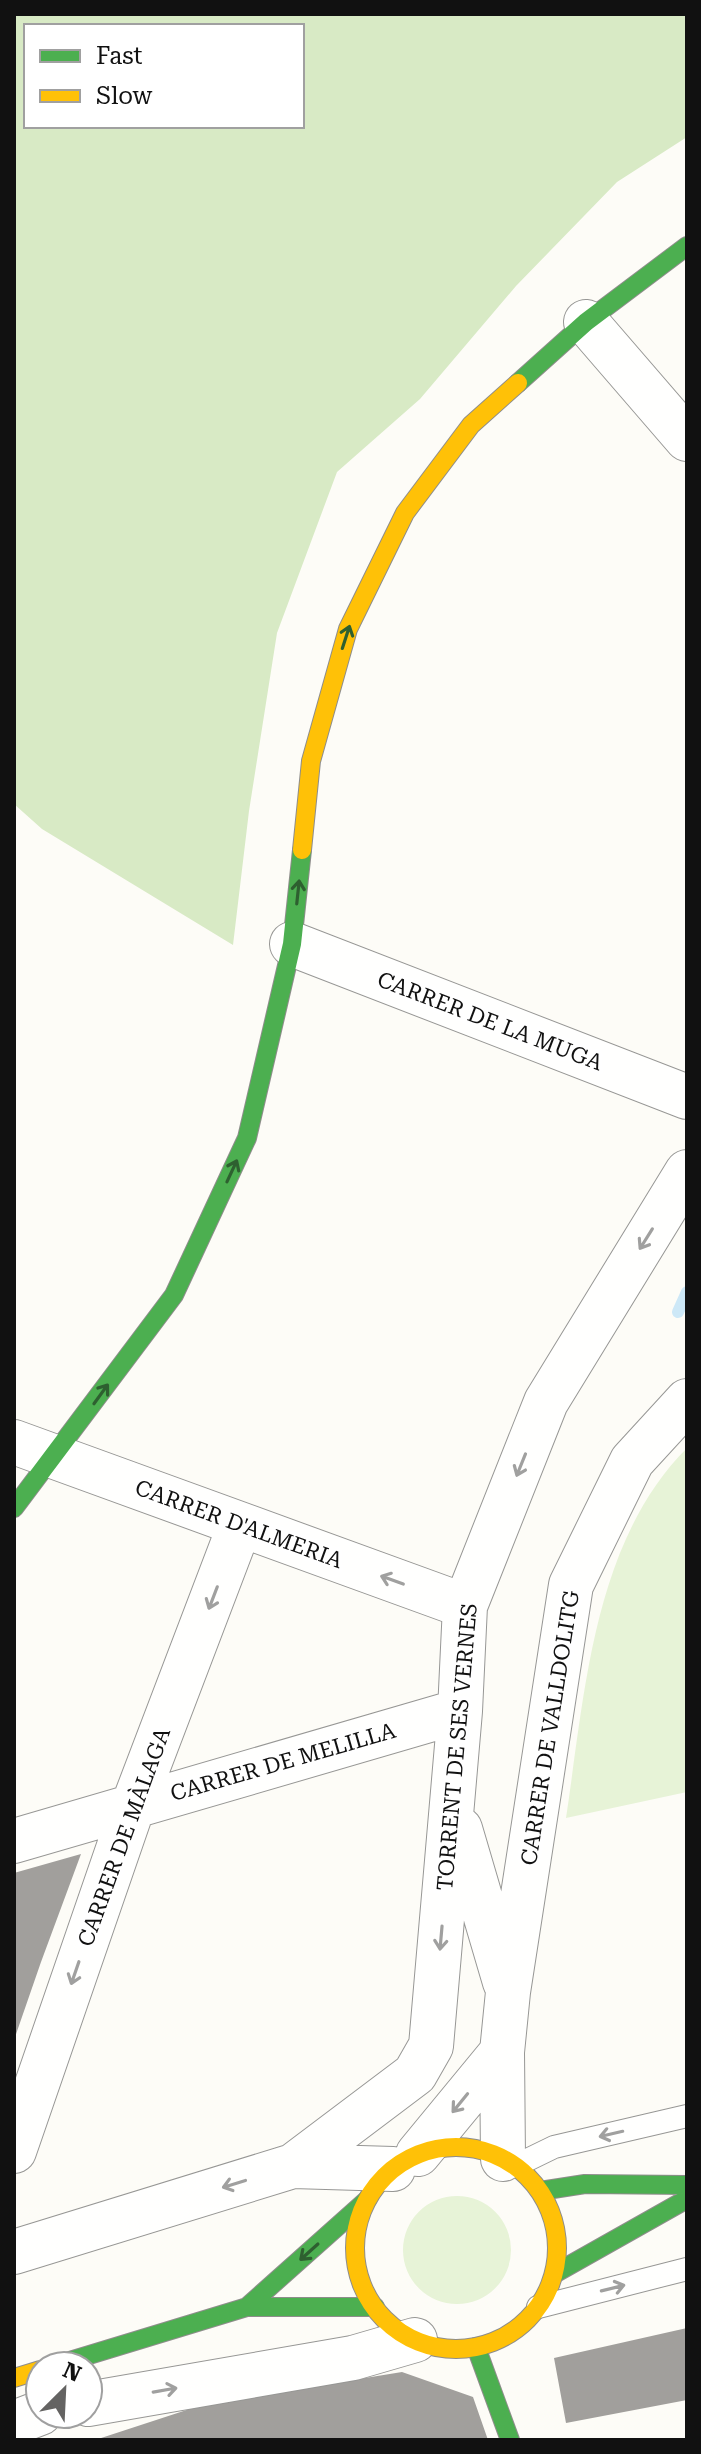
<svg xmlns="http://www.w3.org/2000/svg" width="701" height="2454" font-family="'Roboto Serif',serif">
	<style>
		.green { fill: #e7f3d7 }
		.forest { fill: #d8eac5; fill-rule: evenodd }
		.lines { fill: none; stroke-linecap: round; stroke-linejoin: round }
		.stream { stroke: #cde8f7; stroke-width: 12 }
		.building { fill: #a19f9c }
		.lane-casing { stroke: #979795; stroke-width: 24 }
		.street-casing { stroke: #979795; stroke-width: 46 }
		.fast-casing { stroke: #8e8d8b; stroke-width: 20 }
		.slow-casing { stroke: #8e8d8b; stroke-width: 20 }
		.lane { stroke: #fffffe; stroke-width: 22 }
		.street { stroke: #fffffe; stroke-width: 44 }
		.fast { stroke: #4caf50; stroke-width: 18 }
		.slow { stroke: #ffc107; stroke-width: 18 }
		.oneway { stroke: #2e6030 }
		.oneway2 { stroke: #a0a09f }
		.labels { text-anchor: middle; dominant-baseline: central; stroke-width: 8; stroke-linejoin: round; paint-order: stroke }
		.street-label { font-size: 22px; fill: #111; stroke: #fff }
	</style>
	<rect width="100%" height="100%" fill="#fdfcf7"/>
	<path class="green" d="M687 1448V1792L566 1818C585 1693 593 1542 687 1448Z
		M403 2250a54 54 0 1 1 108 0a54 54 0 1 1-108 0Z"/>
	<path class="forest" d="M14 14H687V137L617 182 516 286 420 399 337 472 277 633 249 811 233 945 42 829 14 804ZM26 26H302V126H26Z"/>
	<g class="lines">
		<path class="stream" d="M678 1312 687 1292"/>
	</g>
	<path class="building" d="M81 1854 41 1962 14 2040V1873Z
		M687 2328V2400L566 2423 554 2358Z
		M402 2372 473 2397 488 2440H95L205 2404Z"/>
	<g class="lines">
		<defs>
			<path id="lane" d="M515 2166 554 2147 687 2116
				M538 2307 687 2269"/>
			<path id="street" d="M586 322 687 439
				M292 944 687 1097
				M14 1442 465 1606
				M460 1829 505 1982
				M14 1841 460 1711
				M14 2151 133 1806 240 1525
				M418 2154 502 2052
				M503 2159 502 2052 508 1992 571 1585 632 1461 687 1401
				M293 2166 415 2074 431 2046 460 1711 465 1606 546 1402 687 1172
				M14 2252 293 2166 393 2169
				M88 2404 353 2358 415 2340
				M14 2423 40 2413"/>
			<path id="fast" d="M518 383 586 322 687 246
				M14 1508 174 1295 247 1138 292 944 302 850
				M540 2191 585 2184 687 2185
				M554 2274 687 2199
				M247 2307 367 2200
				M476 2347 510 2440
				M53 2366 247 2307H375"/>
			<path id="slow" d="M302 850 311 761 348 629 405 513 471 425 518 383
				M355 2248a101 101 0 1 1 202 0a101 101 0 1 1-202 0Z
				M14 2378 40 2370"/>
		</defs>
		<use href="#lane" class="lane-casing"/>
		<use href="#street" class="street-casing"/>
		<use href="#fast" class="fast-casing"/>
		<use href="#slow" class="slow-casing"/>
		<use href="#lane" class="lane"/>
		<use href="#street" class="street"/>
		<use href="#fast" class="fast"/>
		<use href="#slow" class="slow"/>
	</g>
	<defs><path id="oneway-shaft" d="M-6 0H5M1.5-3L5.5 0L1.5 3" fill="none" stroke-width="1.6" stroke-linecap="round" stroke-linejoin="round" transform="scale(2)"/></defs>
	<g class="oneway">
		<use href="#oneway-shaft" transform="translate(346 637) rotate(-72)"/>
		<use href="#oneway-shaft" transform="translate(298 892) rotate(-84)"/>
		<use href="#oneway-shaft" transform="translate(232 1171) rotate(-65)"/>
		<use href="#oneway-shaft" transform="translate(101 1394) rotate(-54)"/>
		<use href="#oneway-shaft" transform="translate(309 2252) rotate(138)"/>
	</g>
	<g class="oneway2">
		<use href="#oneway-shaft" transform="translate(646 1239) rotate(122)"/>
		<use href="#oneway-shaft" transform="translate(521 1465) rotate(112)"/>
		<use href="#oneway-shaft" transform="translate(392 1580) rotate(-160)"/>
		<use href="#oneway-shaft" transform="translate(213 1598) rotate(111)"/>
		<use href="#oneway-shaft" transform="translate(441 1938) rotate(95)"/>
		<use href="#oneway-shaft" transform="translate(75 1973) rotate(109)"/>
		<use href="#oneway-shaft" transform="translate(460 2103) rotate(129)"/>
		<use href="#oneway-shaft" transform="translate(611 2134) rotate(167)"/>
		<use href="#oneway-shaft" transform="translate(234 2184) rotate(163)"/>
		<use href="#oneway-shaft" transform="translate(613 2288) rotate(-14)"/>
		<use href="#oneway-shaft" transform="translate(165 2390) rotate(-10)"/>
	</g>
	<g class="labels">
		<g class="street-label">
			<text transform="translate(490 1021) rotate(21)">CARRER DE LA MUGA</text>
			<text transform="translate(239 1524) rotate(20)">CARRER D'ALMERIA</text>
			<text transform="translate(550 1728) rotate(-81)">CARRER DE VALLDOLITG</text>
			<text transform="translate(457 1747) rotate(-85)">TORRENT DE SES VERNES</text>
			<text transform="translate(283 1762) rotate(-16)">CARRER DE MELILLA</text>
			<text transform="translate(124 1837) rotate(-70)">CARRER DE MÀLAGA</text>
		</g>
	</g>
	<rect width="701" height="2454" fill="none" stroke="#111111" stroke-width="32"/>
	<rect x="24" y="24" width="280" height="104" fill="#ffffff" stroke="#a0a0a0" stroke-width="2"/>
	<rect x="40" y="50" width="40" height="12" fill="#4caf50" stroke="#a0a0a0" stroke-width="2"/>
	<text x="96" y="64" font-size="24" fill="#111111">Fast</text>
	<rect x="40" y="90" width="40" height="12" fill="#ffc107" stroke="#a0a0a0" stroke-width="2"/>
	<text x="96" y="104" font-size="24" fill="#111111">Slow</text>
	<g transform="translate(64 2390) rotate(24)"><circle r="38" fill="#ffffff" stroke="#a0a0a0" stroke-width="2"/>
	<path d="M0-6L14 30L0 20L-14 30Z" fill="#646362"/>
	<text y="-12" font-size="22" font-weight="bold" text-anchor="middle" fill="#111111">N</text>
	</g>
</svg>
